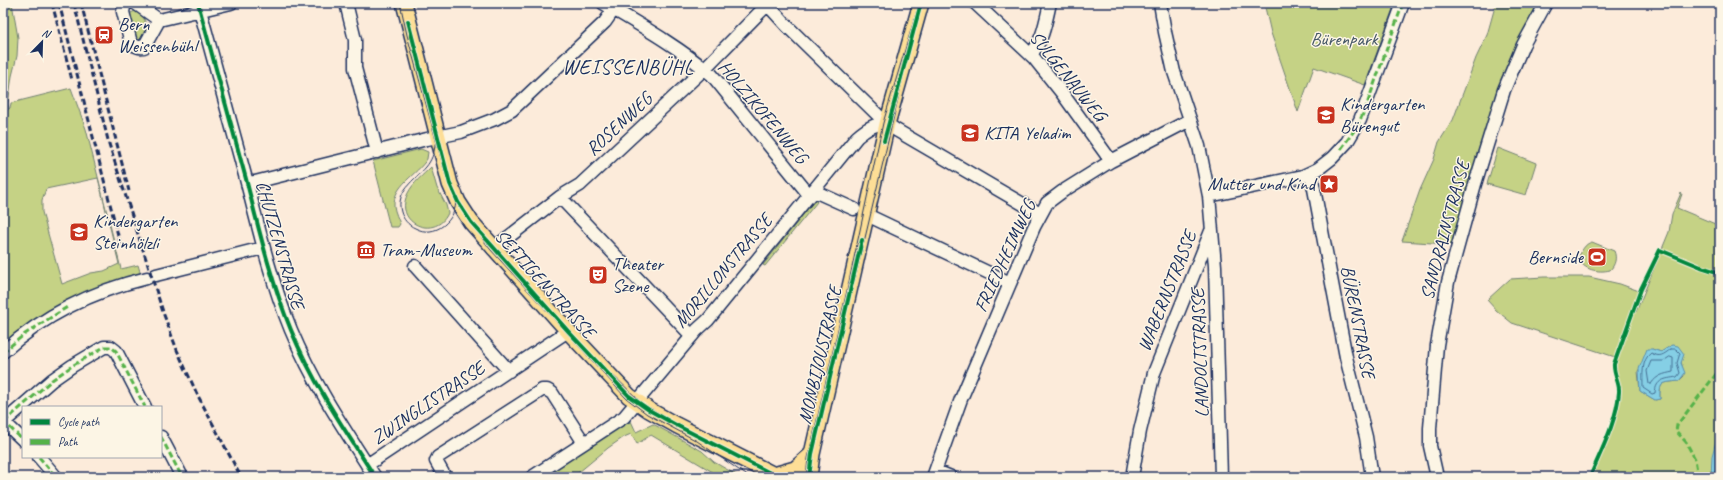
<svg xmlns="http://www.w3.org/2000/svg" width="1723" height="480" font-family="Caveat,sans-serif">
	<style>
		.green { fill: #c5d285; stroke: #708072; fill-rule: evenodd }
		.water { fill: #85cfe5; stroke: #5b8faf }
		.lines { fill: none; stroke-linecap: round; stroke-linejoin: round }
		.shore { stroke: #456f94; stroke-width: 1 }
		.minor-casing { stroke: #1b2f5e; stroke-width: 15 }
		.major-casing { stroke: #1b2f5e; stroke-width: 18 }
		.minor { stroke: #fcf5e5; stroke-width: 12 }
		.major { stroke: #fdde96; stroke-width: 15 }
		.tram { stroke: #1b2f5e; stroke-width: 1 }
		.rail { stroke: #1b2f5e; stroke-width: 3; stroke-dasharray: 6 3; stroke-linecap: butt }
		.quiet { stroke: #55b248; stroke-width: 3; stroke-dasharray: 6 3; stroke-linecap: butt }
		.cycleway-casing { stroke: #fcf5e5; stroke-width: 6 }
		.cycleway { stroke: #00873e; stroke-width: 4 }
		.labels { text-anchor: middle; dominant-baseline: central; stroke-width: 3; stroke-linejoin: round; paint-order: stroke }
		.poi-label { font-size: 19px; fill: #1b2f5e; stroke: #fcf5e5; text-anchor: start }
		.park-label { font-size: 19px; fill: #465868; stroke: #fcf5e5 }
		.street-label { font-size: 19px; fill: #1b2f5e; stroke: #fcf5e5 }
		.quarter-label { font-size: 21px; letter-spacing: 1px; fill: #1b2f5e; stroke: #fcf5e5 }
	</style>
	<rect width="100%" height="100%" fill="#fcebda"/>
	<filter id="ink" filterUnits="userSpaceOnUse"><feTurbulence type="fractalNoise" baseFrequency=".025" numOctaves="2"/><feDisplacementMap in="SourceGraphic" scale="8" xChannelSelector="R" yChannelSelector="G"/><feConvolveMatrix kernelMatrix="1 2 1 2 8 2 1 2 1" color-interpolation-filters="sRGB"/></filter>
	<g filter="url(#ink)">
		<path class="green" d="M3 3H12L18 38 17 56 12 76 8 104 9 108 3 112Z
			M1264 3H1395L1365 85 1314 67 1298 112 1271 33Z
			M1496 3H1544L1532 25 1456 247 1447 244 1402 241 1420 190 1434 159 1439 142 1453 120 1476 58 1487 35Z
			M135 11C147 15 147 28 145 38L139 42 137 41 129 14Z
			M71 88 86 129 121 269 138 265 141 275 119 281 3 351V114L10 108 11 103ZM98 178 119 264 104 271 91 273 62 284 42 212V200L46 189Z
			M1498 148 1536 163 1526 195 1487 184Z
			M421 149 428 152 427 159C417 175 393 185 394 206 395 213 398 218 400 224L398 227H390L373 161Z
			M431 167 437 188 446 205 448 213C436 241 392 224 408 193 413 183 423 175 431 167Z
			M1681 193 1682 194 1677 208 1720 226V477H1591L1612 429 1620 392 1615 369 1618 358 1512 323 1496 310 1487 300 1510 279 1544 277H1589L1620 284 1639 291 1632 311 1636 312 1669 232 1672 214ZM1672 345 1681 361 1684 376 1679 381C1663 383 1659 381 1660 399L1655 400 1640 391 1638 371 1652 349 1661 352Z
			M815 200 817 202 765 266 763 265Z
			M1592 242 1614 251C1617 258 1615 265 1610 270 1598 273 1583 270 1578 258 1582 251 1584 244 1592 242Z
			M627 421 629 423 631 421 636 432 653 424 702 451 714 462 740 477H721L651 435 637 444 631 434 624 437 608 448 573 477H542Z"/>
		<path class="water" d="M1672 345 1678 346 1684 354 1681 363 1685 373 1679 381C1663 383 1659 381 1660 399L1655 400 1640 391 1639 369 1647 349H1652L1661 352Z
			M1720 426V477H1711L1712 456Z"/>
		<g class="lines">
			<path class="shore" d="M1671 349H1676L1680 353 1677 363 1680 373 1677 377C1665 379 1656 379 1655 393L1652 394 1643 388C1643 376 1641 360 1651 353 1660 358 1663 355 1671 349Z
				M1670 357 1673 358V372C1664 374 1657 375 1651 384H1649L1647 371 1651 361H1663Z"/>
			<defs>
				<path id="minor" d="M127 3 124 7 123 12 131 43C135 46 139 48 144 47L159 20
					M135 3 159 20
					M198 3C214 62 230 120 246 179 259 230 271 281 291 330 313 383 344 429 375 477
					M346 3 355 40V68L377 152
					M603 3C640 25 679 47 712 75L810 196
					M766 3 787 26 887 124 896 130 1040 214
					M975 3 1034 58 1062 93 1111 161
					M1160 3 1165 32 1174 72 1199 146 1209 196 1215 266 1221 477
					M159 20 231 3
					M1031 54C1043 41 1046 20 1050 3
					M1311 173 1346 357 1366 437 1372 477
					M247 183 255 182 427 139 461 132 495 119 512 110 605 22 614 9
					M814 191 854 209
					M1209 196 1303 176 1318 169 1332 158 1347 142 1360 120 1403 3
					M560 197 692 336
					M867 215 1010 283
					M493 249 560 197 580 185 704 69 767 5
					M415 266 509 371
					M156 275 263 248
					M3 352C44 315 93 291 147 278
					M3 421 23 440
					M4 422 52 380 72 366 104 347H111L116 351 145 407
					M161 437 182 477
					M39 457 56 477
					M367 465 568 331
					M936 471 951 477
					M445 477 436 461 438 457 542 390H547L552 393 584 443
					M532 477 624 417 697 330 708 320 857 137C866 129 876 122 887 124
					M933 477 961 399 1034 227 1047 203 1063 191 1111 161 1190 120
					M1132 477 1140 431 1154 373 1211 231
					M1437 477 1430 446V428L1437 345 1448 282 1475 184 1504 90 1523 45 1546 3"/>
				<path id="major" d="M404 3 450 184 458 202 471 222 568 331 629 396 649 410 676 425 778 477
					M774 475 795 469 812 454
					M809 477 812 454 887 124 921 3"/>
			</defs>
			<use href="#minor" class="minor-casing"/>
			<use href="#major" class="major-casing"/>
			<use href="#minor" class="minor"/>
			<use href="#major" class="major"/>
			<path class="tram" d="M400 3 407 35 446 177 466 217 490 249 626 398 647 414 697 441 749 477
				M435 144C435 152 431 161 426 167 415 180 395 191 401 212 403 219 408 225 415 228 435 239 457 220 456 199
				M855 280 904 74
				M614 376 642 403 679 425
				M806 477 808 458 848 286 883 123 919 3"/>
			<path class="rail" d="M52 3 72 80
				M59 3 121 247
				M74 3 109 144 164 315 177 350 197 394 241 477
				M81 3 129 191"/>
			<path class="quiet" d="M1341 149 1356 128 1365 110 1403 3
				M3 352 25 334 69 306
				M3 421 23 440
				M4 422 52 380 72 366 104 347H111L116 351 145 407
				M161 437 182 477
				M39 457 56 477
				M1698 477 1695 459 1686 442 1676 431 1677 425 1720 369"/>
			<defs>
				<path id="cycleway" d="M198 3C214 62 230 120 246 179 259 230 271 281 291 330 313 383 344 429 375 477
					M408 21 450 184 458 202 471 222 568 331 629 396 649 410 676 425 774 475
					M884 141 921 3
					M809 477 812 454 862 240
					M1590 477C1601 451 1617 421 1619 392 1620 383 1613 374 1614 364L1641 289 1660 250 1701 267 1720 273"/>
			</defs>
			<use href="#cycleway" class="cycleway-casing"/>
			<use href="#cycleway" class="cycleway"/>
		</g>
	</g>
	<defs>
		<symbol id="station-square" viewBox="-11 -11 22 22"><rect x="-9" y="-9" width="18" height="18" rx="4" fill="#c8321e" stroke="#fcf5e5"/><path d="M-3-6H3Q5-6 5-4V2Q5 4 3 4L4.5 6H3L1.5 4h-3L-3 6H-4.5L-3 4Q-5 4-5 2V-4Q-5-6-3-6ZM-3.5-4v3h7v-3ZM-3.5 1v1.5H-2V1ZM2 1v1.5H3.5V1Z" fill="#fff"/></symbol>
		<symbol id="school-square" viewBox="-11 -11 22 22"><rect x="-9" y="-9" width="18" height="18" rx="4" fill="#c8321e" stroke="#fcf5e5"/><path d="M0-5L7-2L0 1L-7-2ZM-4 1L0 2.5L4 1V4Q0 6-4 4Z" fill="#fff"/></symbol>
		<symbol id="sight-square" viewBox="-11 -11 22 22"><rect x="-9" y="-9" width="18" height="18" rx="4" fill="#c8321e" stroke="#fcf5e5"/><path d="M0-6L1.8-2.2L6-1.7L2.9 1.2L3.7 5.4L0 3.3L-3.7 5.4L-2.9 1.2L-6-1.7L-1.8-2.2Z" fill="#fff"/></symbol>
		<symbol id="museum-square" viewBox="-11 -11 22 22"><rect x="-9" y="-9" width="18" height="18" rx="4" fill="#c8321e" stroke="#fcf5e5"/><path d="M0-6L6-3V-2H-6V-3ZM-5-1h2V3h-2ZM-1-1h2V3h-2ZM3-1h2V3H3ZM-6 4H6V6H-6Z" fill="#fff"/></symbol>
		<symbol id="stadium-square" viewBox="-11 -11 22 22"><rect x="-9" y="-9" width="18" height="18" rx="4" fill="#c8321e" stroke="#fcf5e5"/><path d="M0-5a6.5 5 0 1 0 0 10a6.5 5 0 1 0 0-10ZM-3.5-1.8h7v3.6h-7Z" fill="#fff"/></symbol>
		<symbol id="theatre-square" viewBox="-11 -11 22 22"><rect x="-9" y="-9" width="18" height="18" rx="4" fill="#c8321e" stroke="#fcf5e5"/><path d="M-5-5.5Q0-4 5-5.5V0Q5 5 0 6Q-5 5-5 0ZM-3.3-2.5H-1v1.5H-3.3ZM1-2.5H3.3v1.5H1ZM-2.8 1Q0 5.5 2.8 1Z" fill="#fff"/></symbol>
	</defs>
	<g fill-rule="evenodd">
		<use href="#station-square" x="93" y="24" width="22" height="22"/>
		<use href="#school-square" x="1315" y="104" width="22" height="22"/>
		<use href="#school-square" x="959" y="122" width="22" height="22"/>
		<use href="#sight-square" x="1318" y="173" width="22" height="22"/>
		<use href="#school-square" x="68" y="221" width="22" height="22"/>
		<use href="#museum-square" x="355" y="239" width="22" height="22"/>
		<use href="#stadium-square" x="1586" y="246" width="22" height="22"/>
		<use href="#theatre-square" x="587" y="264" width="22" height="22"/>
	</g>
	<g class="labels">
		<g class="poi-label">
			<text x="118" y="24">Bern<tspan x="118" dy="22">Weissenbühl</tspan></text>
			<text x="1340" y="104">Kindergarten<tspan x="1340" dy="22">Bürengut</tspan></text>
			<text x="984" y="133">KITA Yeladim</text>
			<text x="1315" y="184" text-anchor="end">Mutter und Kind</text>
			<text x="93" y="221">Kindergarten<tspan x="93" dy="22">Steinhölzli</tspan></text>
			<text x="380" y="250">Tram-Museum</text>
			<text x="1583" y="257" text-anchor="end">Bernside</text>
			<text x="612" y="264">Theater<tspan x="612" dy="22">Szene</tspan></text>
		</g>
		<g class="park-label">
			<text x="1344" y="39">Bürenpark</text>
		</g>
		<g class="street-label">
			<text transform="translate(1068 76) rotate(51)">SULGENAUWEG</text>
			<text transform="translate(763 112) rotate(50)">HOLZIKOFENWEG</text>
			<text transform="translate(619 124) rotate(-43)">ROSENWEG</text>
			<text transform="translate(1445 230) rotate(-75)">SANDRAINSTRASSE</text>
			<text transform="translate(280 245) rotate(74)">CHUTZENSTRASSE</text>
			<text transform="translate(1005 256) rotate(-65)">FRIEDHEIMWEG</text>
			<text transform="translate(723 271) rotate(-50)">MORILLONSTRASSE</text>
			<text transform="translate(545 284) rotate(48)">SEFTIGENSTRASSE</text>
			<text transform="translate(1167 291) rotate(-68)">WABERNSTRASSE</text>
			<text transform="translate(1358 322) rotate(79)">BÜRENSTRASSE</text>
			<text transform="translate(1200 353) rotate(-92)">LANDOLTSTRASSE</text>
			<text transform="translate(820 355) rotate(-77)">MONBIJOUSTRASSE</text>
			<text transform="translate(428 403) rotate(-34)">ZWINGLISTRASSE</text>
		</g>
		<g class="quarter-label">
			<text x="628" y="67">WEISSENBÜHL</text>
		</g>
	</g>
	<rect width="1723" height="480" fill="none" stroke="#fcf5e5" stroke-width="16"/>
	<rect x="8" y="8" width="1707" height="464" fill="none" stroke="#1b2f5e" stroke-width="1.5" filter="url(#ink)"/>
	<rect x="22" y="406" width="140" height="52" fill="#fcf5e5" stroke="#a2a6af"/>
	<rect x="30" y="419" width="20" height="6" fill="#00873e" stroke="#a2a6af"/>
	<text x="58" y="426" font-size="12" fill="#1b2f5e">Cycle path</text>
	<rect x="30" y="439" width="20" height="6" fill="#55b248" stroke="#a2a6af"/>
	<text x="58" y="446" font-size="12" fill="#1b2f5e">Path</text>
	<g transform="translate(42 42) rotate(23)" stroke="#fcf5e5" stroke-width="3" paint-order="stroke">
	<path d="M0-3L7 15L0 10L-7 15Z" fill="#1b2f5e"/>
	<text y="-6" font-size="11" font-weight="bold" text-anchor="middle" fill="#1b2f5e">N</text>
	</g>
</svg>
